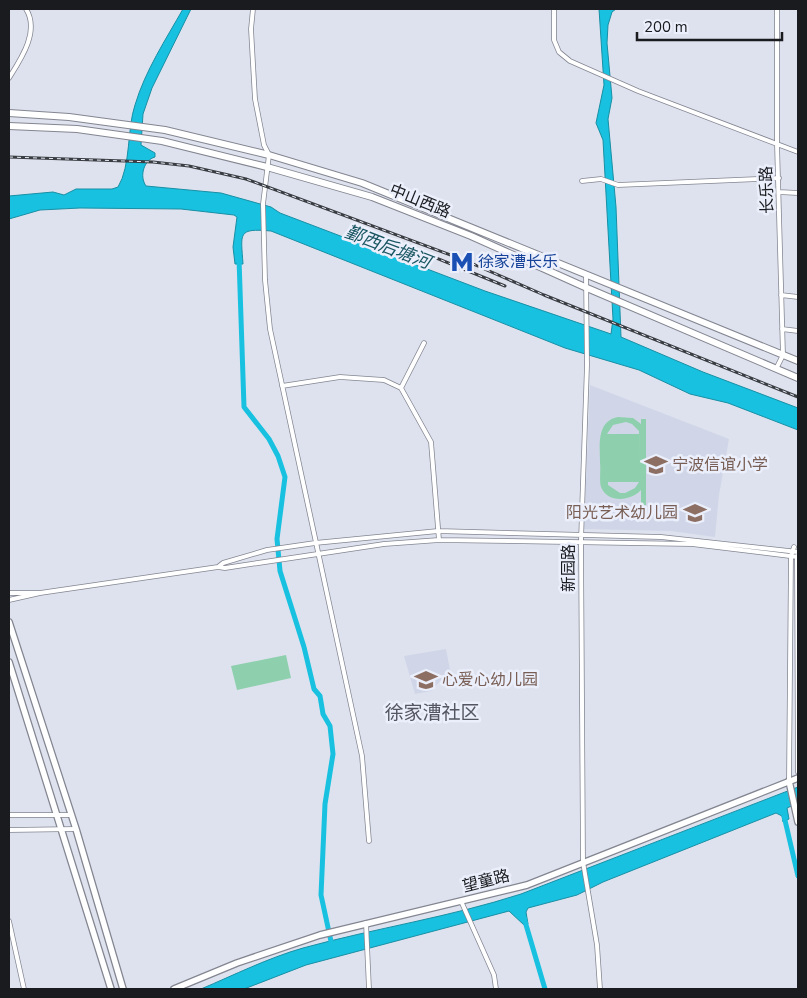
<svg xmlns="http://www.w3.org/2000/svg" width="807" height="998" font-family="'Nunito Sans','Noto Sans SC',sans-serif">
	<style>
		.built { fill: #d0d6e8 }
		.green { fill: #8ed0ad; fill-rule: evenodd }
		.water { fill: #18c1df; stroke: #188fa5 }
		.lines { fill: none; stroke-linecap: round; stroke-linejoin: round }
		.canal { stroke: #18c1df; stroke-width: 5 }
		.street-casing { stroke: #838691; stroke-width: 5.5 }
		.secondary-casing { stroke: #838691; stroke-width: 8 }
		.primary-casing { stroke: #838691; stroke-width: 8 }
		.street { stroke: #fff; stroke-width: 4 }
		.secondary { stroke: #fff; stroke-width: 5.5 }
		.primary { stroke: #fff; stroke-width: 6 }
		.rail-casing { stroke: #3a3d42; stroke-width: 3 }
		.rail { stroke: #ebeffb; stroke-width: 1; stroke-dasharray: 4; stroke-linecap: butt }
		.labels { text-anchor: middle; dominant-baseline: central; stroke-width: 5; stroke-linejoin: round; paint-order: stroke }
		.street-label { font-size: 16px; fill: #191b1f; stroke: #ebeffb }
		.transit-label { font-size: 16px; fill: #164399; stroke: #ebeffb; text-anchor: start }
		.education-label { font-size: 16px; fill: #785e54; stroke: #ebeffb; text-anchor: start }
		.water-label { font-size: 18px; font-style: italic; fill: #185561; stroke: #ebeffb }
		.quarter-label { font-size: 19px; fill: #545761; stroke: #ebeffb }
	</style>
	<rect width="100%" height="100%" fill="#dee2ee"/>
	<path class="built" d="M590 385 729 439 719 495 715 537 671 531 584 529Z
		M446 649 450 670 431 691 415 694 404 656Z"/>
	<path class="green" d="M618 417 633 418 641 424V419H646V505H641V490C631 501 608 504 601 487 599 480 601 470 600 463 600 446 596 421 618 417ZM626 422 632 424 639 431 640 480 639 434H607L613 425ZM608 482H639L635 488 625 493H620L608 485Z
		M286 655 291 678 237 690 231 666Z"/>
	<path class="water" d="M183 9H191L152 88 143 114 141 145 155 153V157C144 160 139 176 146 186L221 193 271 207 280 213 485 291 611 334 613 319 603 140 596 123 604 85 599 9H616L612 12 608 25 607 43 612 98 608 119 616 207 621 337 703 372 798 408V430L728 403 690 394 639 370 565 348 271 231C237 228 241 233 243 264H235L233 247 237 217 234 215 181 209 80 208 40 210 9 219V196L53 192 64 195 76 189H112L118 187C131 166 127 128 135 105 145 71 166 39 183 9Z
		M798 787V803L787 808 789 819 783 822 782 816 776 813 603 882 577 895 528 908 526 912 528 924 524 925 509 911 306 965 244 989H201C234 975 268 958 303 948 376 928 450 917 521 894Z"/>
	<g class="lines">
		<path class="canal" d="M239 259 244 407 269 439 278 456 285 477 277 539 280 571 304 647 314 689 320 696 323 714 330 726 333 754 325 804 321 895 332 946
			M784 816 798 876
			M524 918 545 989"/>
		<defs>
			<path id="street" d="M253 9 251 29 255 99 264 145 269 155 263 204 265 280 270 329 362 756 369 841
				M554 9V40L559 52 570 61 638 91 798 152
				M9 78C21 59 40 31 26 9
				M582 181 601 179 618 185 779 178
				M779 192 798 193
				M586 275 587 365 581 541 583 862 597 945 600 989
				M781 295 798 297
				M782 329 798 331
				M776 369 783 355 777 144V9
				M282 386 340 377 384 380 401 388 431 442 439 540
				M401 388 424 343
				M797 556 798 772
				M218 567 223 563 267 550 315 543 438 531 661 537 798 552
				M9 593H40
				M9 600 40 593 218 567 225 568 384 544 439 540 692 544 798 557
				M789 781 791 556 794 547
				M9 815H71
				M9 830 76 829
				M461 901 494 975 496 989
				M9 921 24 989
				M366 923 369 989"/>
			<path id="secondary" d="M9 622 76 829 123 989
				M9 662 111 989
				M789 781 798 822
				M174 989 237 963 320 935 527 885 798 778"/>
			<path id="primary" d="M9 113 69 117 165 130 269 155 362 183 798 361
				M9 126 77 129 162 141 267 167 372 197 471 236 587 288 798 378"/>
		</defs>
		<use href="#street" class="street-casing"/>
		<use href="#secondary" class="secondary-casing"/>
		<use href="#primary" class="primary-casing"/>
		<use href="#street" class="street"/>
		<use href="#secondary" class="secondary"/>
		<use href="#primary" class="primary"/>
		<defs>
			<path id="rail" d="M9 157 153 162 189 166 246 179 464 260 544 295 798 397
				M419 251 505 286"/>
		</defs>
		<use href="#rail" class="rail-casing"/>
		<use href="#rail" class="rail"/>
	</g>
	<defs>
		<symbol id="metro-bare" viewBox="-9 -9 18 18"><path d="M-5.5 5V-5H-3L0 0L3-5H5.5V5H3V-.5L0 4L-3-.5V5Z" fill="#1a4fb4" stroke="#ebeffb" stroke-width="2.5" paint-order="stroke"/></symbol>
		<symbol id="school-bare" viewBox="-9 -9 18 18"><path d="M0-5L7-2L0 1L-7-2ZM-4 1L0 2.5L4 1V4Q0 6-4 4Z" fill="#8d6e63" stroke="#ebeffb" stroke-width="2.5" paint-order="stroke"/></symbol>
	</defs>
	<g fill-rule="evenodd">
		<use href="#metro-bare" x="446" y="246" width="32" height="32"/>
		<use href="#school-bare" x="640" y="449" width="32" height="32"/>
		<use href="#school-bare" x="679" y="497" width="32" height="32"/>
		<use href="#school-bare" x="410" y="664" width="32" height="32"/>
	</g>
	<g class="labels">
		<g class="street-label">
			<text transform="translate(767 190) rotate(-92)">长乐路</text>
			<text transform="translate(420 201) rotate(22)">中山西路</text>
			<text transform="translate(569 568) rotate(-90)">新园路</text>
			<text transform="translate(486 881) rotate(-14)">望童路</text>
		</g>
		<g class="transit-label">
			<text x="478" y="262">徐家漕长乐</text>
		</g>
		<g class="education-label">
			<text x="672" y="465">宁波信谊小学</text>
			<text x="678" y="513" text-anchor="end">阳光艺术幼儿园</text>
			<text x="442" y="680">心爱心幼儿园</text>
		</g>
		<g class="water-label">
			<text transform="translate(388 247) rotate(21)">鄞西后塘河</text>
		</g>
		<g class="quarter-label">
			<text x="432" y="713">徐家漕社区</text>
		</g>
	</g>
	<rect width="807" height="998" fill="none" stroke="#191b1f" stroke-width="20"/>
	<path d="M637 32v8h145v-8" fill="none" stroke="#191b1f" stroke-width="2.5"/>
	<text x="644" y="32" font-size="15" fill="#191b1f" stroke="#ebeffb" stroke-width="4" paint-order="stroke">200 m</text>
</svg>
